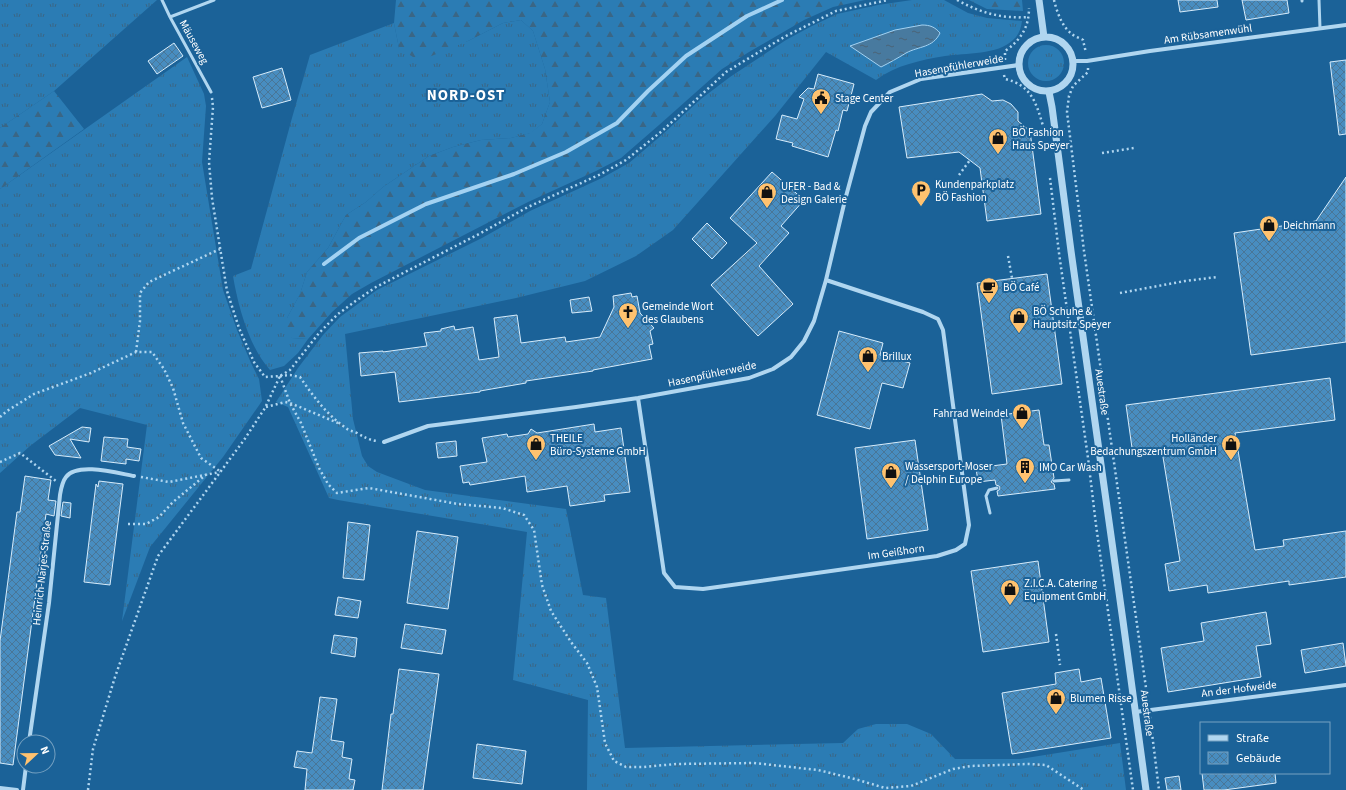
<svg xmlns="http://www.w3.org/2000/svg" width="1346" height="790" font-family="'Source Sans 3',sans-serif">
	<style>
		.grass { fill: url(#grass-tufts) }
		.forest { fill: url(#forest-firs) }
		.water { fill: url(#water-ripples); stroke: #a3d2f2 }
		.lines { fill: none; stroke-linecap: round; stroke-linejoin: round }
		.stream { stroke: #a3d2f2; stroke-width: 4 }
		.building { fill: url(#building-cross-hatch); stroke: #d7ecfb }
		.path { stroke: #b0d6f0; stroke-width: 2.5; stroke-dasharray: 2 3; stroke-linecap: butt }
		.service { stroke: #b0d6f0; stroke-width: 3 }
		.minor { stroke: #b0d6f0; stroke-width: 4 }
		.tertiary { stroke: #b0d6f0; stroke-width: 7 }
		.labels { text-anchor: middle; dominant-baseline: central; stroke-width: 4; stroke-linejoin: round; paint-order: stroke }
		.street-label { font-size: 11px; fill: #fff; stroke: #1b6298 }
		.poi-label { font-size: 11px; fill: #fff; stroke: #1b6298; text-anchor: start }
		.district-label { font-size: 15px; font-weight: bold; letter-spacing: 1px; fill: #fff; stroke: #1b6298 }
	</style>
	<defs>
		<pattern id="grass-tufts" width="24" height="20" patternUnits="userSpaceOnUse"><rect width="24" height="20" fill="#2b7cb4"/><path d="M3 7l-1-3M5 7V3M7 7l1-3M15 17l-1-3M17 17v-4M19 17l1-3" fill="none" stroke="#3a6685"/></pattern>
		<pattern id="forest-firs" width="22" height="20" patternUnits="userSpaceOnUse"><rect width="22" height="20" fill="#2b7cb4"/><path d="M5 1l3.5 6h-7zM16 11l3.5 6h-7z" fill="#3a6685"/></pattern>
		<pattern id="water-ripples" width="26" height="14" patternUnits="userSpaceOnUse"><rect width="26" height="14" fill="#487a9f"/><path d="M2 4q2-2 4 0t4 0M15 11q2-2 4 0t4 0" fill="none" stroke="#4a6376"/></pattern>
		<pattern id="building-cross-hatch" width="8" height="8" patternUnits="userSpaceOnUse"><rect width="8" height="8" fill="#488dc0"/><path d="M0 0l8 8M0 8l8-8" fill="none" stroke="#497697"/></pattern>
	</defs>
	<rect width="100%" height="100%" fill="#1b6298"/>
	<path class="grass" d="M0 0H157L54 91 0 128Z
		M912 0H944L968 13 987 18 1022 21C1021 28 1019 35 1013 40 998 55 965 53 945 56 921 60 896 65 876 80L826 52 775 116 673 230 636 256 585 281 516 298 345 334 353 419 362 456 368 466 377 472 425 490 566 509 583 595 606 598 625 748 843 743 858 729 876 724H907L931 734 955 759H1020L1120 743 1126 790H587L588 700 513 680 527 532 338 500 329 498 288 407 276 402 298 368 323 335 340 317 377 290 482 238 530 211 602 178 629 163 663 134 701 99 730 77 786 40 810 27 837 14 878 5Z
		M521 20 533 31 545 69 550 102 542 124 531 133 511 138 481 140 453 147 429 156 383 187 366 202 346 215 328 248 307 272 300 294 287 318 292 338 308 339 298 353 284 366 270 370C249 347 238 306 233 276L251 269 292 118 310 55 394 23 399 48 468 41 503 23Z
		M1028 63a18 18 0 1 1 36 0a18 18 0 1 1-36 0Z
		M187 57 204 94 206 106 202 162 223 290 237 330 251 363 259 379 262 401 223 457 150 547 122 621 147 425 80 408 30 446 0 473V189Z"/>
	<path class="forest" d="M396 0H865L833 7 804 20 749 52 722 69 659 125 621 158 596 171 528 202 371 283 352 294 332 312 308 339 292 338 285 329 287 318 300 294 307 272 328 248 346 215 366 202 383 187 429 156 453 147 481 140 511 138 530 133 542 124 550 102 545 69 533 31 521 20 503 23 468 41 429 57H413L399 48 394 23Z
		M969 0H1022L1023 11 987 9Z
		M54 91 84 129 0 189V128Z"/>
	<path class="water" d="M922 25C930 25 935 27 940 33 933 48 919 46 906 53 898 58 889 63 881 67L850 46 895 30Z"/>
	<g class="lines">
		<path class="stream" d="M324 264 359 238 426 204 514 174 566 152 617 123 648 91 686 56 747 16 782 0"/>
	</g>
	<path class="building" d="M1178 0H1217L1218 7 1180 12Z
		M1242 0H1287L1289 13 1246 20Z
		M174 43 183 56 157 74 148 61Z
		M1346 60V134L1339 135 1330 62Z
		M282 68 291 100 262 108 253 77Z
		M818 74 854 84 847 111 843 110 838 131 836 130 828 157 792 146 793 143 776 139 782 115 797 119 804 99 799 97 808 88 814 89Z
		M982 94 992 101 1003 100 1011 104 1018 112V121L1030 131 1041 214 987 221 980 168 959 152 907 158 899 107Z
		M772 172 804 200 781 226 789 233 759 266 793 304 758 336 711 285 757 243 730 218Z
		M1346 177V342L1251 355 1234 233 1316 221Z
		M707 223 727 243 712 259 692 239Z
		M1047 274 1062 384 992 394 977 283Z
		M631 293 632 297 637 296 640 313 654 328 650 331 653 344 649 345 652 359 593 370V371L526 381V383L480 391V392L399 402 395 372 361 376 359 353 383 351V352L427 346 424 333 441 331V329L454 326 455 330 473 327 479 360 499 357 494 318 517 315 521 343 565 337 566 342 600 337 614 307 613 296Z
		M589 297 592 311 572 313 570 300Z
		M839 331 883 343 880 355 910 363 903 388 882 383 870 429 817 415Z
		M1330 378 1335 420 1235 433 1255 550 1284 546 1283 540 1346 531V577L1289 585V581L1208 593 1207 585 1169 591 1165 564 1180 561 1162 451 1133 455 1126 405Z
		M1039 410 1044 445H1049L1054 478 1051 482 1054 484 1055 489 998 496 997 491 999 490 1000 488 999 486 996 485 995 480 978 482 976 468 1007 464 1001 415Z
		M594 424 595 432 621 428 630 492 604 495 605 501 570 506 567 486 527 492 525 476 470 485 469 482 463 483 460 466 487 462 482 438 507 434 508 437 528 434 531 429 537 433Z
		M82 427 91 428 89 442 70 439 81 458 55 455 49 446Z
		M104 437 128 439 127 447 141 449 139 461 126 459V464L101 461Z
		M915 440 928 530 867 539 855 448Z
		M456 441 457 456 438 458 436 443Z
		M25 476 51 480 48 500 56 501 54 516 46 514 13 765 0 763V641L17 512H20Z
		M99 481 123 484 110 585 84 582 96 484 98 487Z
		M63 502 71 503 70 518 61 516Z
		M348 522 370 525 364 580 343 578Z
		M417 531 458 537 448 609 407 603Z
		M1038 561 1049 642 983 652 971 571Z
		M338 597 361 601 358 618 335 615Z
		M1266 612 1271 644 1256 646 1261 677 1168 692 1161 648 1204 641 1201 623Z
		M405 624 446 630 442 654 401 648Z
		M334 635 357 638 355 657 331 653Z
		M1343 643 1346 666 1305 673 1301 650Z
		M399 669 439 674 423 790H382L391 714H393Z
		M1079 669 1081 682 1101 678 1111 738 1012 754 1002 693 1056 684 1055 673Z
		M320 697 337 699 331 740 344 742 342 757 352 759 349 779 355 780 353 790H305L307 769 294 767 297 751 312 753Z
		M477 744 526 751 522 784 473 778Z
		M1202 773H1275L1276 783 1224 790H1204Z
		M1179 776 1181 790H1167L1165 778Z"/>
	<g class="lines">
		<path class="path" d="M957 0C981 13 1002 19 1029 17
			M1054 0C1057 12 1062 27 1072 34 1075 37 1080 38 1083 40L1086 53
			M1005 60V51C1021 40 1029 27 1029 8
			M1088 68V72L1073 86 1069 96 1067 112 1084 251 1148 702
			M1004 75 1005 79C1031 85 1036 102 1043 126
			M212 98 213 107 209 162 212 198 227 291 239 328 254 362 265 377 280 376 290 370 319 333 338 314 357 300 376 287 479 234 528 207 601 174 626 160 662 131 726 72 754 55 786 36 836 11 888 0
			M1102 153 1134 148
			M959 175 970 160
			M1050 178 1059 253 1088 458 1096 525 1133 790
			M1008 256 1012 278
			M1120 293 1185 281 1217 277
			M136 352 140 321V293L149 282 220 249
			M280 376 290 403 301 423 319 468 328 484 337 493 369 488 458 504 502 508 524 515 534 530 542 585 551 611 571 642 587 663 597 687 605 743 614 761 626 767H643L676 764 754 763 818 770 855 779 885 788 911 786 953 769 971 766 1028 764 1046 765 1084 790
			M280 376 290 375 300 377C313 396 327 415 346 428 349 431 353 431 357 433 364 437 369 440 377 441
			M266 407 285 402 290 403 338 423
			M0 417 7 411 34 394 91 373 136 352H152L164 369 173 388 183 423 201 458 221 472
			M0 462 20 453 56 481
			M141 477 169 482 220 472
			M128 524H146L159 517 173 502 208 473
			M1056 634 1060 665
			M1150 717 1159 790
			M88 790 93 749 115 677 158 556 244 440 265 408 280 376"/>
		<path class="service" d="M162 0 170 17 211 92
			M1302 0V1
			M1319 0 1320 28
			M170 17 214 0
			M1054 481 1069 480
			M990 513 986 496 989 490 997 488"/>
		<path class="minor" d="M1074 61H1087L1150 51 1346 25
			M638 398 664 573 675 587 703 589 937 556 956 550 965 544 969 525 943 330 938 319 923 312 826 280
			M384 442 428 426 576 407 638 398 749 378 773 369 791 357 804 341 814 321 826 280 845 200 865 126 871 112 890 92 921 79 1019 65
			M1135 712 1346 685
			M29 742 49 603 60 495C61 489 62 482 66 477 77 462 117 473 134 476
			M0 788 17 790
			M23 790 26 766"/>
		<path class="tertiary" d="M1039 0 1044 37
			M1019 64a27 27 0 1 1 54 0a27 27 0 1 1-54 0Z
			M1049 92 1052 107 1071 251 1123 621 1146 790"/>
	</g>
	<defs>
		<symbol id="civic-pin" viewBox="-11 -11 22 30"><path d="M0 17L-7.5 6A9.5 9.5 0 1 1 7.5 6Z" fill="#ffc26f" stroke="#1b6298"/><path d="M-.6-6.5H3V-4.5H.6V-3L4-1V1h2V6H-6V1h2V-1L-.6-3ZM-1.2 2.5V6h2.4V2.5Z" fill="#111"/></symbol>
		<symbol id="shop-pin" viewBox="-11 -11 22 30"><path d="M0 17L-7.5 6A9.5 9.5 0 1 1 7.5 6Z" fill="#ffc26f" stroke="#1b6298"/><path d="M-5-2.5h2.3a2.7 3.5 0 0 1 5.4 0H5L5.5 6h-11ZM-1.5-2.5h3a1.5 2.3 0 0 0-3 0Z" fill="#111"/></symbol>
		<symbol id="parking-pin" viewBox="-11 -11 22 30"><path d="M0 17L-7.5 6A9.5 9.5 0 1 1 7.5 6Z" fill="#ffc26f" stroke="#1b6298"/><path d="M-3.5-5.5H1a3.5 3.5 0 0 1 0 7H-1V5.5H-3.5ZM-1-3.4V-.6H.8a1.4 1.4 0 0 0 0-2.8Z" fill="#111"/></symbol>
		<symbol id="cafe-pin" viewBox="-11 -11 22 30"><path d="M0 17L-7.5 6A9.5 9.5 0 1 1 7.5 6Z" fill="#ffc26f" stroke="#1b6298"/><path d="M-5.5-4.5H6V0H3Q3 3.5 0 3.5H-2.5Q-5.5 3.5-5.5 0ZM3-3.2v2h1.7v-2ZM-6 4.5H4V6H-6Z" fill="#111"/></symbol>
		<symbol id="church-pin" viewBox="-11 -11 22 30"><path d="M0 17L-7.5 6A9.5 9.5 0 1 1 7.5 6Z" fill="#ffc26f" stroke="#1b6298"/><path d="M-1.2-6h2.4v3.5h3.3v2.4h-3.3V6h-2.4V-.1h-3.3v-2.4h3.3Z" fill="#111"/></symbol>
		<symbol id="building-pin" viewBox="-11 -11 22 30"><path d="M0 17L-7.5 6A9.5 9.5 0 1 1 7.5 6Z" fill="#ffc26f" stroke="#1b6298"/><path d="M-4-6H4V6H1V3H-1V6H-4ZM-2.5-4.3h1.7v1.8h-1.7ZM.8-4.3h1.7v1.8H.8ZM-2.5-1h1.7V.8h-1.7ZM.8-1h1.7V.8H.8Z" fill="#111"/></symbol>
	</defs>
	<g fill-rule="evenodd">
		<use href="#civic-pin" x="810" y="87" width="22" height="30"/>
		<use href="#shop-pin" x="987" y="127" width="22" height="30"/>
		<use href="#parking-pin" x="910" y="179" width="22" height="30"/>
		<use href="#shop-pin" x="756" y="181" width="22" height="30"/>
		<use href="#shop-pin" x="1258" y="214" width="22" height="30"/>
		<use href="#cafe-pin" x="978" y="276" width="22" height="30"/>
		<use href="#church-pin" x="617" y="301" width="22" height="30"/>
		<use href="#shop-pin" x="1008" y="306" width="22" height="30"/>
		<use href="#shop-pin" x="857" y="345" width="22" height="30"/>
		<use href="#shop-pin" x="1011" y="402" width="22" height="30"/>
		<use href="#shop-pin" x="525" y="433" width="22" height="30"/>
		<use href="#shop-pin" x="1220" y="433" width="22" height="30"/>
		<use href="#building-pin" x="1014" y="456" width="22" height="30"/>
		<use href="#shop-pin" x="880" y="461" width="22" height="30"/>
		<use href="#shop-pin" x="999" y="578" width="22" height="30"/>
		<use href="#shop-pin" x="1045" y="687" width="22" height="30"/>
	</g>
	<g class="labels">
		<g class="street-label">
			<text transform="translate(1208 34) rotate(-8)">Am Rübsamenwühl</text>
			<text transform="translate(194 42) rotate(61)">Mäuseweg</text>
			<text transform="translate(959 66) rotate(-10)">Hasenpfühlerweide</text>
			<text transform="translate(712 374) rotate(-12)">Hasenpfühlerweide</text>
			<text transform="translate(1102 392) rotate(82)">Auestraße</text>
			<text transform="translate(896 552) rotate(-8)">Im Geißhorn</text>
			<text transform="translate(42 573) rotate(-84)">Heinrich-Narjes-Straße</text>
			<text transform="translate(1239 689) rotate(-7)">An der Hofweide</text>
			<text transform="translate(1147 713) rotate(83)">Auestraße</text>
		</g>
		<g class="poi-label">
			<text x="835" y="98">Stage Center</text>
			<text x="1012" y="132">BÖ Fashion<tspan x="1012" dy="13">Haus Speyer</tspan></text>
			<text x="935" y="184">Kundenparkplatz<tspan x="935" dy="13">BÖ Fashion</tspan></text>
			<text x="781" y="186">UFER - Bad &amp;<tspan x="781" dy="13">Design Galerie</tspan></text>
			<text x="1283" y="225">Deichmann</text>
			<text x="1003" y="287">BÖ Café</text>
			<text x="642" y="306">Gemeinde Wort<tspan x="642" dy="13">des Glaubens</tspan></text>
			<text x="1033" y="311">BÖ Schuhe &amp;<tspan x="1033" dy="13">Hauptsitz Speyer</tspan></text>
			<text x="882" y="356">Brillux</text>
			<text x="1008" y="413" text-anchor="end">Fahrrad Weindel</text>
			<text x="550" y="438">THEILE<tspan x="550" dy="13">Büro-Systeme GmbH</tspan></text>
			<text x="1217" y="438" text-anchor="end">Holländer<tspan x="1217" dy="13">Bedachungszentrum GmbH</tspan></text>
			<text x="905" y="466">Wassersport-Moser<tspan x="905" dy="13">/ Delphin Europe</tspan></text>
			<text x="1039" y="467">IMO Car Wash</text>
			<text x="1024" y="583">Z.I.C.A. Catering<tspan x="1024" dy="13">Equipment GmbH</tspan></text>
			<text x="1070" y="698">Blumen Risse</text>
		</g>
		<g class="district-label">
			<text x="466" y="95">NORD-OST</text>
		</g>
	</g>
	<rect x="1200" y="722" width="130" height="52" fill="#1b6298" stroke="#76a1c1"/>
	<rect x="1208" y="735" width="20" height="6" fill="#b0d6f0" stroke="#76a1c1"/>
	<text x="1236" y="742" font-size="12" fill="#ffffff">Straße</text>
	<rect x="1208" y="752" width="20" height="12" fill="url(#building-cross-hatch)" stroke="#76a1c1"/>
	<text x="1236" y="762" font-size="12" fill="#ffffff">Gebäude</text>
	<g transform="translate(36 754) rotate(68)"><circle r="19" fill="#1b6298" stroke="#76a1c1"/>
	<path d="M0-3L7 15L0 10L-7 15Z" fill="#ffc26f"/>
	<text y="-6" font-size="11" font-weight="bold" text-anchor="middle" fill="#ffffff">N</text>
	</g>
</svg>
